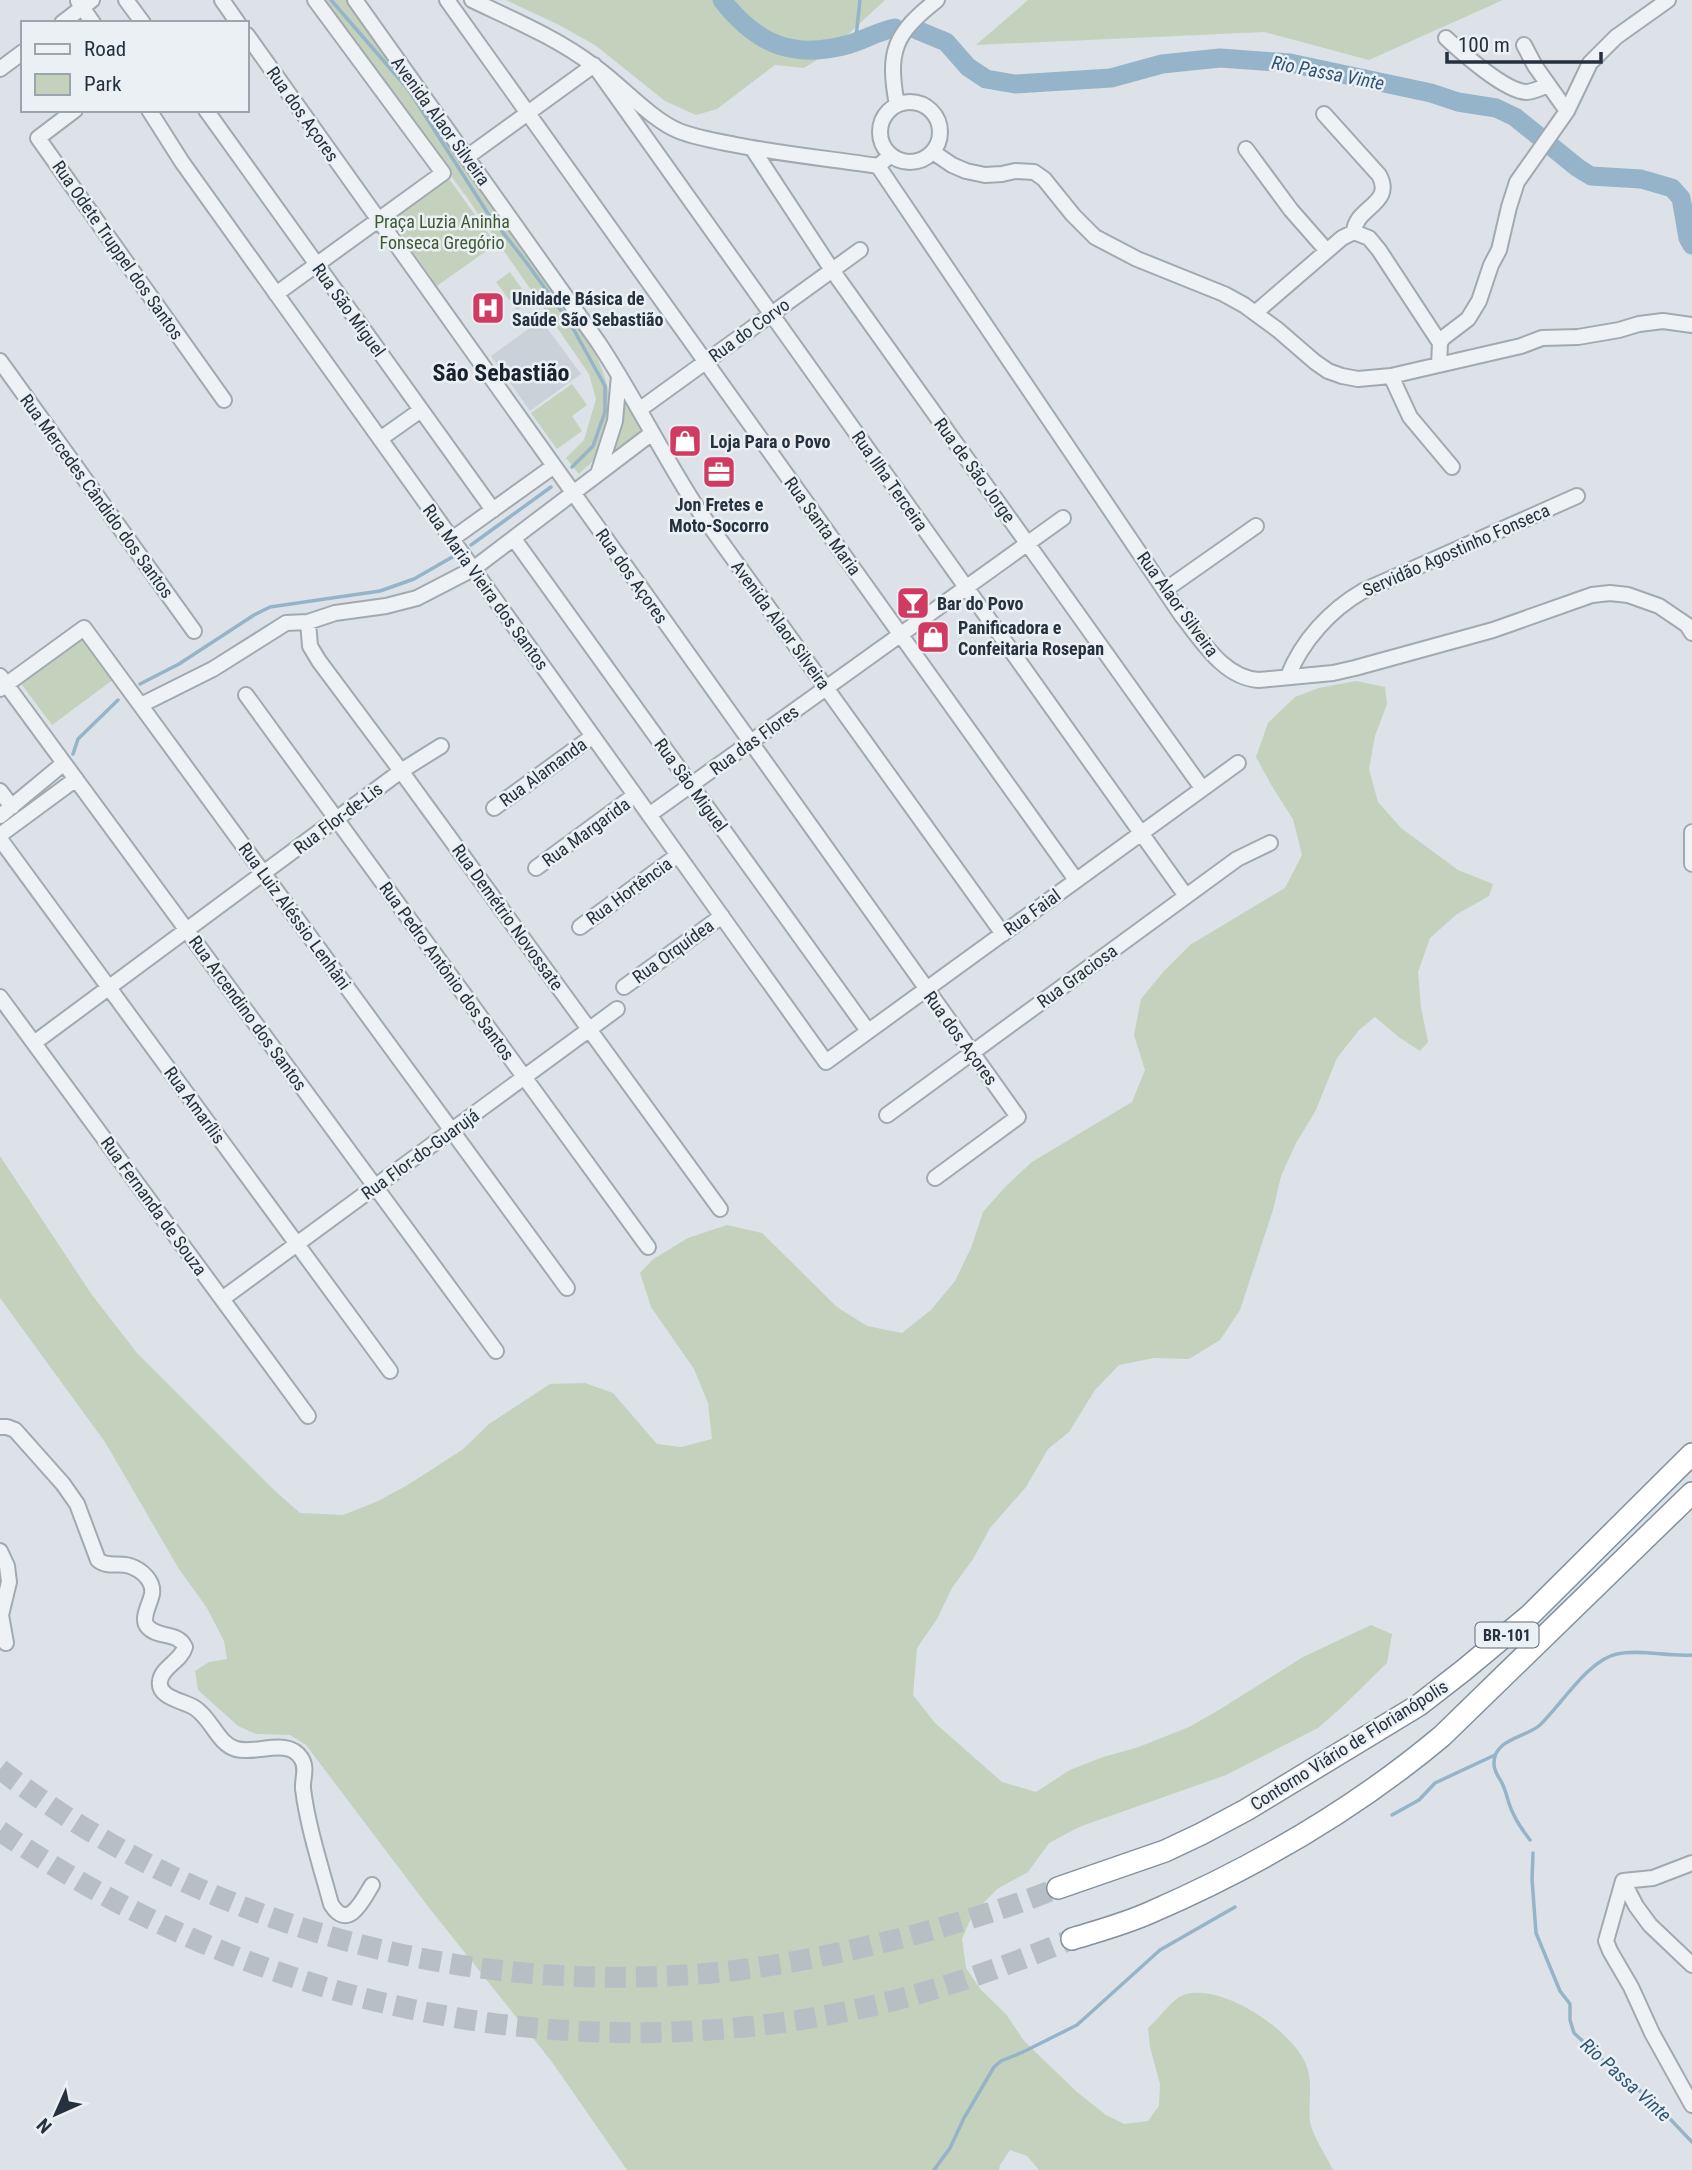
<svg xmlns="http://www.w3.org/2000/svg" width="1692" height="2170" font-family="'Roboto Condensed',sans-serif">
	<style>
		.built { fill: #cad1d9 }
		.green { fill: #c4d1bd }
		.lines { fill: none; stroke-linecap: round; stroke-linejoin: round }
		.stream { stroke: #95b4c9; stroke-width: 3.5 }
		.river { stroke: #95b4c9; stroke-width: 19 }
		.highway-tunnel { stroke: #b7bfc5; stroke-width: 21; stroke-dasharray: 21 10; stroke-linecap: butt }
		.minor-casing { stroke: #a1a9b1; stroke-width: 18 }
		.highway-casing { stroke: #83909e; stroke-width: 24 }
		.minor { stroke: #eff2f5; stroke-width: 14 }
		.highway { stroke: #fff; stroke-width: 21 }
		.labels { text-anchor: middle; dominant-baseline: central; stroke-width: 5; stroke-linejoin: round; paint-order: stroke }
		.shield { fill: #ebf0f5; stroke: #606a75; stroke-width: 2 }
		.shield-label { font-size: 16px; font-weight: bold; fill: #25313e }
		.street-label { font-size: 18px; fill: #25313e; stroke: #ebf0f5 }
		.park-label { font-size: 18px; fill: #3e5a32; stroke: #ebf0f5 }
		.poi-label { font-size: 18px; font-weight: bold; fill: #25313e; stroke: #ebf0f5; text-anchor: start }
		.water-label { font-size: 19px; font-style: italic; fill: #2e5473; stroke: #ebf0f5 }
		.district-label { font-size: 24px; font-weight: bold; fill: #18222e; stroke: #ebf0f5 }
	</style>
	<rect width="100%" height="100%" fill="#dce2e7"/>
	<path class="built" d="M541 320 581 374 530 411 491 356Z"/>
	<path class="green" d="M321 0H348C410 84 468 172 528 257 558 301 598 339 609 393 612 407 606 443 598 455 593 462 585 468 579 474L566 458 584 440 596 399 589 374 468 199Z
		M506 0H885L828 53 804 68 775 65 717 109 696 115 665 101 595 45 559 25Z
		M1028 0H1503L1369 60 1264 32 976 45Z
		M447 176 496 244 437 286 389 218Z
		M510 272 530 300 517 310 496 282Z
		M572 384 587 405 572 416 582 431 557 449 531 413Z
		M623 395 648 432 611 460 610 450Z
		M81 635 114 679 52 725 19 681Z
		M1356 681 1385 687 1387 704 1375 736 1369 769 1378 802 1401 828 1458 870 1493 884 1489 896 1457 914 1430 938 1418 972 1421 1007 1428 1042 1420 1051 1400 1038 1375 1017 1359 1030 1337 1058 1315 1112 1296 1143 1281 1176 1273 1210 1240 1310 1220 1340 1189 1359 1154 1358 1119 1365 1095 1390 1069 1432 1048 1449 1026 1487 990 1528 973 1559 952 1588 937 1619 917 1648 913 1695 935 1723 1002 1782 1036 1792 1070 1770 1103 1757 1136 1748 1189 1727 1219 1710 1303 1657 1371 1625 1392 1634 1387 1663 1343 1706 1318 1728 1226 1775 1079 1827 1049 1843 1028 1872 997 1889 973 1914 962 1939 966 1968 981 1990 1006 2014 1024 2041 1077 2092 1106 2115 1124 2124 1148 2121 1159 2106 1160 2084 1150 2047 1148 2028C1157 2020 1170 2003 1179 1997 1216 1977 1296 2032 1307 2067 1313 2085 1308 2103 1310 2121 1312 2135 1327 2157 1333 2170H1039L1027 2156 1010 2150 1000 2165 999 2170H627L552 2062 430 1909 306 1745 290 1735 256 1734 238 1726 198 1690 195 1671 209 1662 227 1659 224 1641 207 1608 179 1569 105 1442 0 1298V1156L92 1295 137 1353 274 1490 300 1513 343 1515 376 1502 406 1486 462 1450 489 1424 550 1384 585 1383 613 1393 657 1444 681 1447 712 1439 708 1403 694 1369 651 1307 640 1273 652 1260 688 1238 727 1225 762 1233 837 1307 867 1326 902 1333 931 1310 955 1281 971 1248 983 1212 1006 1186 1032 1162 1132 1102 1145 1070 1134 1035 1141 999 1164 971 1190 945 1285 888 1302 855 1293 819 1273 788 1256 757 1268 723 1295 697 1319 688Z"/>
	<g class="lines">
		<path class="stream" d="M331 0 408 89 487 212 526 262 570 323 605 386V412L593 446 572 467
			M851 43 856 37 860 0
			M1683 211 1692 218
			M471 545 551 487
			M140 684 179 664 254 615 270 607 380 591 414 579 454 556
			M73 754 78 739 118 700
			M1392 1815 1419 1800 1435 1783 1495 1755
			M1530 1840C1524 1832 1517 1823 1513 1813 1508 1804 1507 1793 1502 1783 1499 1777 1494 1772 1494 1764 1493 1739 1525 1738 1540 1725 1562 1704 1588 1660 1617 1654 1641 1649 1668 1657 1692 1655
			M1533 1853 1532 1879 1536 1933 1560 1991 1570 2004V2020L1574 2033 1617 2073 1653 2101 1692 2142
			M934 2170 950 2148 964 2118 994 2067 1001 2061 1023 2052 1077 2025 1160 1950 1235 1907"/>
		<path class="river" d="M722 0C757 45 794 60 850 44 866 39 879 31 895 28
			M917 30 946 42 968 67 986 79 1015 84 1111 78 1162 64 1220 58 1290 63 1431 93 1458 102 1496 108 1515 117 1578 168 1591 176 1641 179 1672 188 1681 198 1688 238 1692 245"/>
		<path class="highway-tunnel" d="M0 1769C195 1922 453 1994 699 1974 767 1969 832 1955 898 1939 952 1925 1006 1909 1058 1888
			M0 1831C252 2005 561 2074 863 2008 935 1992 1004 1967 1072 1939"/>
		<defs>
			<path id="minor" d="M126 0 143 23
				M222 0 238 23
				M355 0 598 342C634 396 663 456 699 511L1003 934
				M447 0 1076 880
				M472 0C514 20 557 38 594 66 620 84 650 119 679 131 697 138 716 141 736 145 783 154 831 159 878 166L891 155
				M78 1 93 23
				M62 23 92 0
				M247 35 1018 1117 935 1178
				M1446 38C1462 53 1505 91 1526 92 1533 92 1541 88 1548 85
				M1524 45 1535 66 1567 111
				M0 69 23 52
				M880 132a30 30 0 1 1 60 0a30 30 0 1 1-60 0Z
				M897 105C887 51 894 34 937 0
				M75 110 38 138 224 400
				M149 110 182 162 826 1062 1238 763
				M206 110 493 510
				M1324 114 1379 175C1395 204 1355 207 1354 232
				M752 148 832 270 1202 788
				M1246 149 1291 210 1327 251
				M933 152 952 165 966 171 985 175 1002 174 1015 171 1034 172 1044 179 1073 215 1095 237 1137 259 1224 294 1244 305 1278 330 1315 362 1328 371 1342 376 1358 379 1391 376 1521 346 1542 338 1578 337 1619 330 1639 324 1663 321 1692 325
				M467 157 594 65 1186 896
				M878 166 1182 616C1202 641 1224 678 1259 680L1333 673 1355 668 1493 630 1592 595 1610 593 1628 595 1659 606 1687 625 1692 633
				M276 294 443 173 315 0
				M1255 313 1342 238 1354 232 1369 238 1379 250 1440 343
				M0 361 194 631
				M1439 365 1440 343 1443 338 1468 319 1479 301 1491 265 1499 250 1509 207 1517 182 1567 111 1590 63 1616 37 1668 0
				M1391 376 1410 417 1452 467
				M639 410 860 250
				M380 439 421 410
				M598 474 615 421 619 375
				M452 539 554 466
				M514 539 868 1031
				M1165 590 1256 526
				M308 622 310 646 319 661 401 771 720 1209
				M0 676 496 1351
				M1288 676C1302 641 1330 610 1363 591L1577 496
				M0 689 84 628 567 1288
				M246 695 648 1247
				M141 705 213 669 286 623 308 622 335 613 386 606 417 598 473 569 652 433
				M0 791 12 807
				M494 808 593 736
				M649 815 1063 518
				M0 816 64 763
				M1692 832V864
				M0 835 76 779
				M0 839 390 1371
				M536 868 635 795
				M580 927 678 855
				M624 987 722 916
				M0 997 308 1416
				M34 1043 401 771 441 746
				M887 1115 1237 859 1270 843
				M222 1299 617 1009
				M0 1427H7L15 1430 63 1484 77 1504 98 1560C108 1568 119 1562 130 1566 142 1570 154 1581 152 1594 150 1604 141 1618 147 1626 157 1639 178 1631 185 1647 181 1661 162 1667 160 1681 157 1698 185 1701 195 1708 212 1719 218 1744 236 1749 256 1755 288 1737 301 1758 308 1768 302 1779 303 1789 308 1828 321 1867 331 1904 348 1932 363 1900 372 1885
				M0 1551 7 1566 9 1582 1 1615 6 1643
				M1623 1881 1606 1941 1610 1951 1631 1987 1652 2033 1692 2105
				M1623 1881 1636 1906 1650 1925 1692 1965
				M1623 1881 1653 1878 1692 1863"/>
			<path id="highway" d="M1058 1888 1165 1851 1201 1834 1246 1810 1419 1705 1464 1670 1530 1615 1692 1454
				M1072 1939C1098 1931 1124 1924 1149 1913 1253 1868 1355 1809 1442 1736L1692 1493"/>
		</defs>
		<use href="#minor" class="minor-casing"/>
		<use href="#highway" class="highway-casing"/>
		<use href="#minor" class="minor"/>
		<use href="#highway" class="highway"/>
	</g>
	<defs>
		<symbol id="hospital-square" viewBox="-11 -11 22 22"><rect x="-9" y="-9" width="18" height="18" rx="4" fill="#d23b61" stroke="#ebf0f5"/><path d="M-5-5h3v3.5h4V-5h3V5h-3V1.5h-4V5h-3Z" fill="#fff"/></symbol>
		<symbol id="shop-square" viewBox="-11 -11 22 22"><rect x="-9" y="-9" width="18" height="18" rx="4" fill="#d23b61" stroke="#ebf0f5"/><path d="M-5-2.5h2.3a2.7 3.5 0 0 1 5.4 0H5L5.5 6h-11ZM-1.5-2.5h3a1.5 2.3 0 0 0-3 0Z" fill="#fff"/></symbol>
		<symbol id="office-square" viewBox="-11 -11 22 22"><rect x="-9" y="-9" width="18" height="18" rx="4" fill="#d23b61" stroke="#ebf0f5"/><path d="M-6-3h4V-5.5h4V-3h4V5H-6ZM-1-4.5V-3h2v-1.5ZM-6 0V1H6V0Z" fill="#fff"/></symbol>
		<symbol id="bar-square" viewBox="-11 -11 22 22"><rect x="-9" y="-9" width="18" height="18" rx="4" fill="#d23b61" stroke="#ebf0f5"/><path d="M-6-5H6L.8 .8V4.5H3.5V6h-7V4.5H-.8V.8Z" fill="#fff"/></symbol>
	</defs>
	<g fill-rule="evenodd">
		<use href="#hospital-square" x="469" y="289" width="38" height="38"/>
		<use href="#shop-square" x="666" y="422" width="38" height="38"/>
		<use href="#office-square" x="700" y="453" width="38" height="38"/>
		<use href="#bar-square" x="894" y="584" width="38" height="38"/>
		<use href="#shop-square" x="914" y="618" width="38" height="38"/>
	</g>
	<g class="labels">
		<rect class="shield" x="1475.5" y="1622.5" width="63" height="25" rx="5"/>
		<g class="shield-label">
			<text x="1507" y="1635">BR-101</text>
		</g>
		<g class="street-label">
			<text transform="translate(303 114) rotate(55)">Rua dos Açores</text>
			<text transform="translate(441 121) rotate(54)">Avenida Alaor Silveira</text>
			<text transform="translate(118 250) rotate(55)">Rua Odete Truppel dos Santos</text>
			<text transform="translate(349 310) rotate(54)">Rua São Miguel</text>
			<text transform="translate(749 330) rotate(-36)">Rua do Corvo</text>
			<text transform="translate(975 470) rotate(54)">Rua de São Jorge</text>
			<text transform="translate(890 481) rotate(55)">Rua Ilha Terceira</text>
			<text transform="translate(97 496) rotate(54)">Rua Mercedes Cândido dos Santos</text>
			<text transform="translate(823 526) rotate(54)">Rua Santa Maria</text>
			<text transform="translate(1456 550) rotate(-24)">Servidão Agostinho Fonseca</text>
			<text transform="translate(632 576) rotate(55)">Rua dos Açores</text>
			<text transform="translate(486 587) rotate(54)">Rua Maria Vieira dos Santos</text>
			<text transform="translate(1178 604) rotate(54)">Rua Alaor Silveira</text>
			<text transform="translate(781 625) rotate(54)">Avenida Alaor Silveira</text>
			<text transform="translate(754 740) rotate(-36)">Rua das Flores</text>
			<text transform="translate(543 772) rotate(-36)">Rua Alamanda</text>
			<text transform="translate(691 785) rotate(54)">Rua São Miguel</text>
			<text transform="translate(338 818) rotate(-37)">Rua Flor-de-Lis</text>
			<text transform="translate(586 832) rotate(-36)">Rua Margarida</text>
			<text transform="translate(629 891) rotate(-36)">Rua Hortência</text>
			<text transform="translate(1032 912) rotate(-36)">Rua Faial</text>
			<text transform="translate(295 916) rotate(54)">Rua Luiz Aléssio Lenhâni</text>
			<text transform="translate(508 917) rotate(54)">Rua Demétrio Novossate</text>
			<text transform="translate(673 951) rotate(-36)">Rua Orquídea</text>
			<text transform="translate(447 971) rotate(54)">Rua Pedro Antônio dos Santos</text>
			<text transform="translate(1077 976) rotate(-36)">Rua Graciosa</text>
			<text transform="translate(248 1013) rotate(54)">Rua Arcendino dos Santos</text>
			<text transform="translate(961 1038) rotate(54)">Rua dos Açores</text>
			<text transform="translate(195 1105) rotate(54)">Rua Amarílis</text>
			<text transform="translate(420 1154) rotate(-36)">Rua Flor-do-Guarujá</text>
			<text transform="translate(154 1206) rotate(54)">Rua Fernanda de Souza</text>
			<text transform="translate(1349 1745) rotate(-32)">Contorno Viário de Florianópolis</text>
		</g>
		<g class="park-label">
			<text x="442" y="221">Praça Luzia Aninha<tspan x="442" dy="21">Fonseca Gregório</tspan></text>
		</g>
		<g class="poi-label">
			<text x="512" y="298">Unidade Básica de<tspan x="512" dy="21">Saúde São Sebastião</tspan></text>
			<text x="710" y="441">Loja Para o Povo</text>
			<text x="719" y="504" text-anchor="middle">Jon Fretes e<tspan x="719" dy="21">Moto-Socorro</tspan></text>
			<text x="937" y="603">Bar do Povo</text>
			<text x="958" y="627">Panificadora e<tspan x="958" dy="21">Confeitaria Rosepan</tspan></text>
		</g>
		<g class="water-label">
			<text transform="translate(1328 73) rotate(11)">Rio Passa Vinte</text>
			<text transform="translate(1626 2080) rotate(42)">Rio Passa Vinte</text>
		</g>
		<g class="district-label">
			<text x="501" y="373">São Sebastião</text>
		</g>
	</g>
	<rect x="21" y="21" width="228" height="91" fill="#ebf0f5" stroke="#9ca4ac" stroke-width="2"/>
	<rect x="35" y="44" width="35" height="10" fill="#eff2f5" stroke="#9ca4ac" stroke-width="2"/>
	<text x="84" y="56" font-size="21" fill="#25313e">Road</text>
	<rect x="35" y="74" width="35" height="21" fill="#c4d1bd" stroke="#9ca4ac" stroke-width="2"/>
	<text x="84" y="91" font-size="21" fill="#25313e">Park</text>
	<g transform="translate(56 2114) rotate(225)" stroke="#ebf0f5" stroke-width="5" paint-order="stroke">
	<path d="M0-5L12 26L0 18L-12 26Z" fill="#25313e"/>
	<text y="-10" font-size="19" font-weight="bold" text-anchor="middle" fill="#25313e">N</text>
	</g>
	<path d="M1447 52v10h154v-10" fill="none" stroke="#25313e" stroke-width="3.5"/>
	<text x="1458" y="52" font-size="21" fill="#25313e" stroke="#ebf0f5" stroke-width="5" paint-order="stroke">100 m</text>
</svg>
